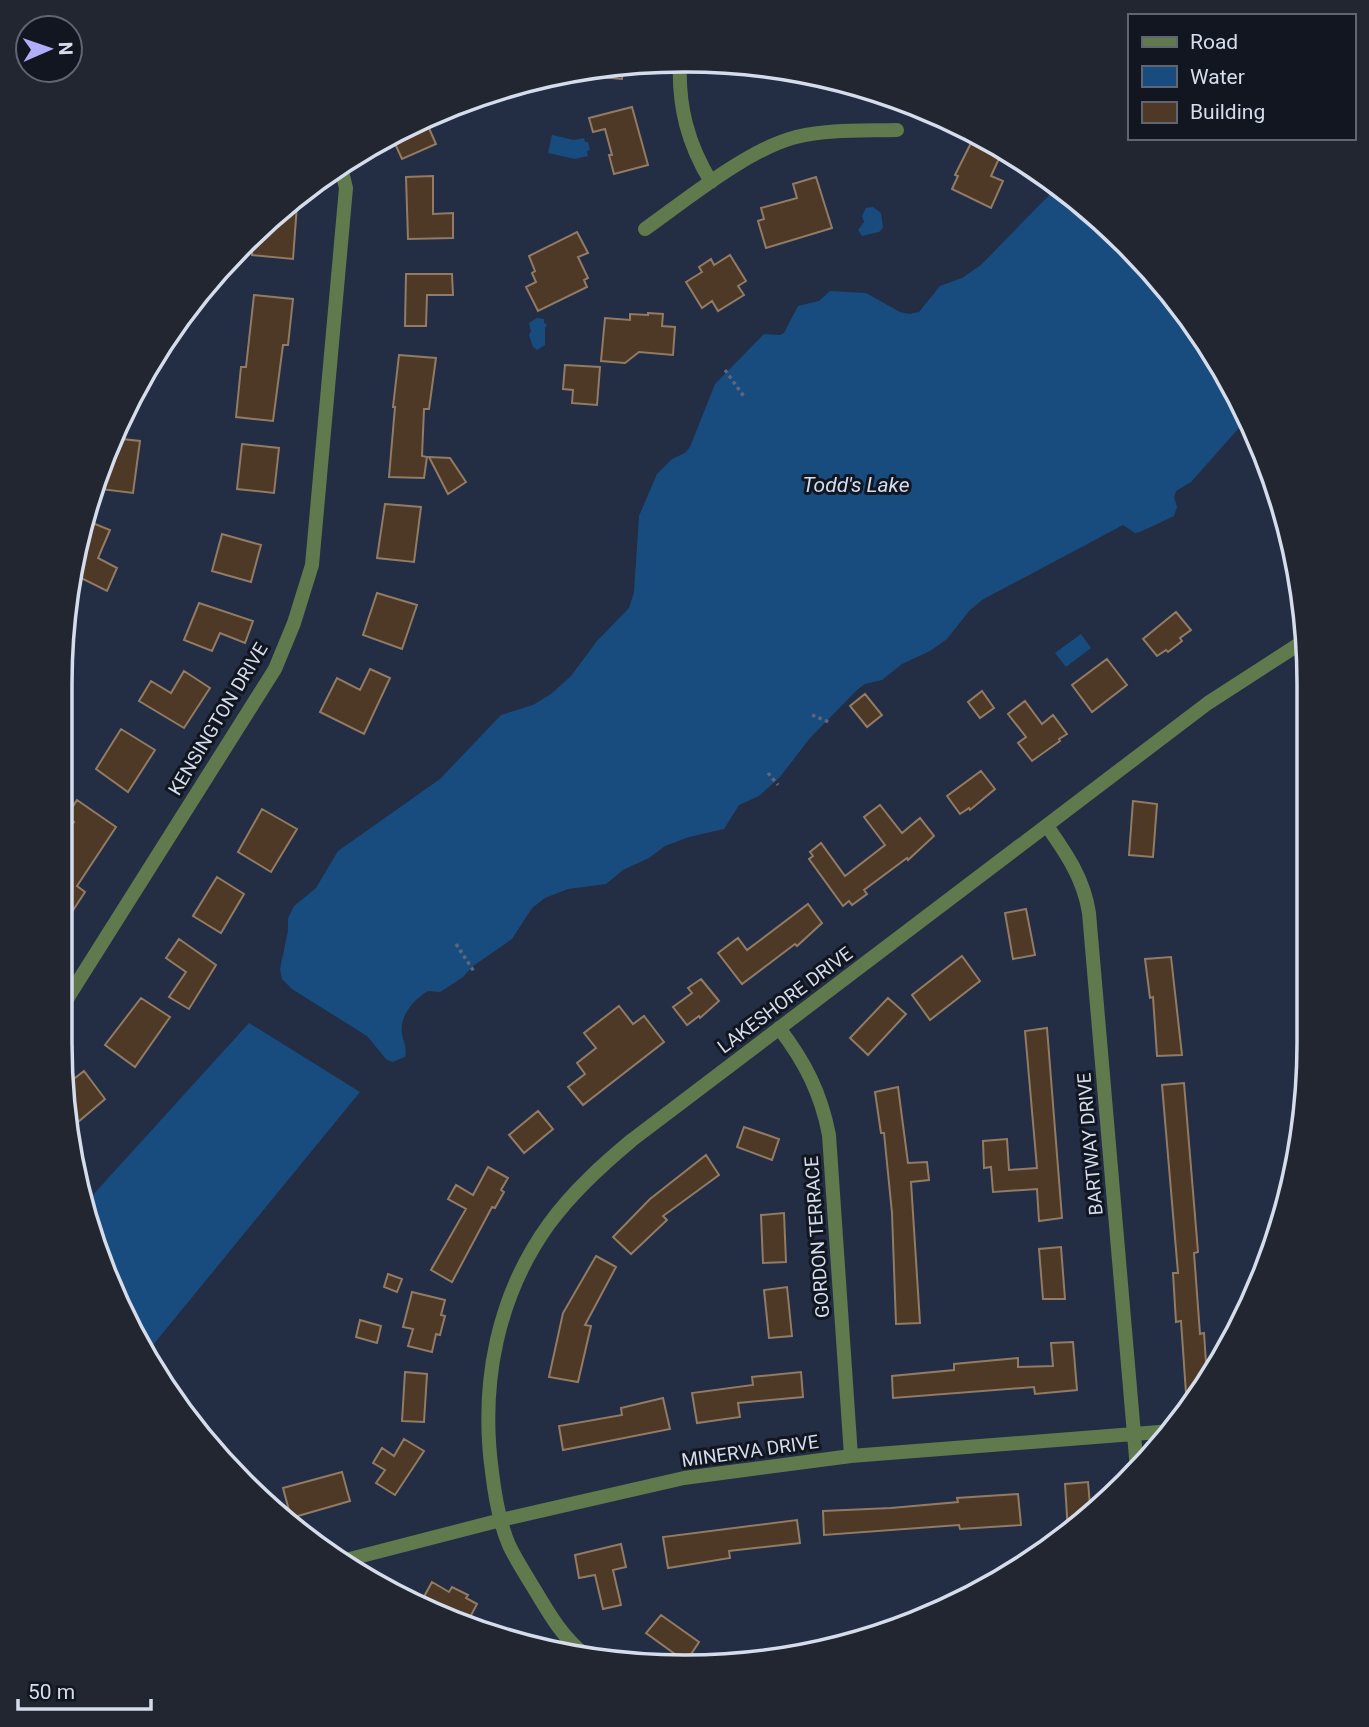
<svg xmlns="http://www.w3.org/2000/svg" width="1369" height="1727" font-family="Roboto,sans-serif">
	<style>
		.water { fill: #194c7e }
		.building { fill: #4d3925; stroke: #927b65; stroke-width: 2 }
		.lines { fill: none; stroke-linecap: round; stroke-linejoin: round }
		.path { stroke: #5d667a; stroke-width: 3.5; stroke-dasharray: 3.5 3.5; stroke-linecap: butt }
		.street { stroke: #60794d; stroke-width: 14 }
		.labels { text-anchor: middle; dominant-baseline: central; stroke-width: 6; stroke-linejoin: round; paint-order: stroke }
		.street-label { font-size: 19px; fill: #d5dceb; stroke: #111620 }
		.water-label { font-size: 21px; font-style: italic; fill: #d1dfef; stroke: #111620 }
		.rim { fill: none; stroke: #d5dceb; stroke-width: 3.5 }
	</style>
	<rect width="100%" height="100%" fill="#232d43"/>
	<path class="water" d="M552 135 574 140 584 138 585 142H588L590 150 587 151 588 156 575 159 548 153Z
		M1059 185 1155 273 1226 372 1246 420 1191 482 1176 491 1174 497 1177 507 1174 516 1140 532 1135 533 1123 525 982 600 969 611 947 639 930 651 902 664 882 680 865 684 857 690 810 738 780 777 759 796 739 805 724 829 689 837 665 846 649 858 623 870 606 884 568 889 545 898 532 908 512 939 473 966 463 977 445 989 440 992 428 991C414 999 399 1016 402 1034 404 1044 407 1048 405 1057L392 1062 386 1059 367 1036 292 989 282 979 280 969 288 931V918L294 906 316 888 338 851 440 779 501 715 533 705 551 694 571 676 597 641 629 608 634 592 639 516 657 474 672 459 685 453 690 447 715 384 764 334 780 335 784 333 798 306 819 301 830 291 866 293 900 312 909 314 919 312 940 286 962 278 981 265Z
		M873 207 881 213 883 228 879 232 862 236 858 230 864 222 862 216 866 208Z
		M537 318 544 319V323L547 325 545 328V345L537 350 533 347 529 335 531 331 529 323Z
		M1081 634 1091 648 1066 667 1055 653Z
		M249 1023 360 1092 144 1356 82 1207Z"/>
	<path class="building" d="M623 64 622 79 575 75V71L603 65Z
		M632 107 648 165 614 174 609 155H612L605 129 593 132 589 118Z
		M425 119 436 144 402 159 391 135Z
		M976 133 1003 150 991 176 1003 181 991 208 952 189 958 176 955 175Z
		M433 176V214L453 213V238L408 239 406 177Z
		M816 177 832 228 766 248 758 221 764 219 761 208 797 198 793 184Z
		M297 205 293 259 252 255V241Z
		M577 232 588 253 578 257 588 278 584 280 587 287 538 311 526 287 536 282 532 273 535 271 529 256Z
		M730 255 746 281 738 286 744 295 718 311 712 301 702 308 686 282 702 272 699 267 711 259 714 265Z
		M406 274H452L453 295H427L426 326H405Z
		M254 295 293 299 288 345H283L273 421 236 417 241 367H246Z
		M648 313 663 314 662 326 675 327 673 355 639 352 625 363 601 361 605 318 630 320V314L648 315Z
		M399 355 436 358 429 409H424L422 456 427 457 424 478 389 477 395 407H393Z
		M565 365 600 367 597 405 572 403 573 390 563 389Z
		M113 438 140 441 133 493 92 488Z
		M242 444 279 448 274 493 237 489Z
		M429 457 450 458 466 482 448 494Z
		M385 504 421 507 414 562 377 558Z
		M85 520 110 530 98 558 117 568 107 591 75 575Z
		M222 534 261 545 251 582 212 571Z
		M377 593 417 605 402 649 363 635Z
		M199 603 253 621 245 643 220 633 212 651 184 640Z
		M1176 612 1191 630 1180 638 1182 641 1168 652 1166 650 1157 656 1143 639Z
		M1107 659 1127 685 1092 712 1072 685Z
		M370 669 390 678 364 734 320 712 337 678 360 690Z
		M184 671 210 688 184 728 139 701 151 681 171 693Z
		M982 691 994 708 980 718 968 702Z
		M865 694 882 715 867 727 850 706Z
		M1025 701 1042 724 1053 715 1067 734 1059 739 1060 741 1032 761 1018 743 1026 737 1008 714Z
		M121 729 155 750 128 792 96 769Z
		M981 771 995 789 970 810 969 808 960 814 947 796Z
		M77 800 116 827 77 886 85 892 60 930V843L74 822 66 817Z
		M1133 801 1157 804 1153 857 1129 855Z
		M880 805 902 833 920 818 934 836 908 860 907 858 864 890 867 894 852 905 849 901 843 906 809 859 813 856 810 852 821 843 845 876 885 845 864 817Z
		M262 809 297 829 271 872 238 852Z
		M217 877 244 894 221 933 193 916Z
		M808 904 822 923 797 946 795 944 742 984 718 953 738 938 747 950Z
		M1026 909 1035 955 1013 959 1005 913Z
		M179 939 216 965 189 1009 169 997 186 972 166 958Z
		M962 956 980 981 930 1020 912 995Z
		M1171 957 1182 1055 1157 1056 1153 997 1150 998 1145 959Z
		M701 979 719 1001 700 1018 699 1016 687 1025 673 1007 692 993 688 988Z
		M141 998 170 1017 135 1067 105 1045Z
		M888 998 906 1014 868 1055 850 1038Z
		M619 1006 633 1024 644 1016 664 1042 583 1105 568 1087 585 1074 577 1063 596 1048 584 1033Z
		M1047 1028 1062 1218 1039 1221 1037 1189 993 1192 991 1167 984 1168 983 1141 1007 1139 1009 1170 1037 1168 1025 1031Z
		M84 1071 105 1099 71 1128 65 1086Z
		M1184 1083 1198 1252 1194 1253 1200 1334 1204 1333 1207 1377 1199 1392 1186 1393 1181 1321 1176 1322 1173 1273H1178L1162 1085Z
		M898 1087 908 1163 927 1162 929 1180 911 1182 920 1323 896 1324 892 1213 884 1133H881L875 1092Z
		M538 1111 553 1129 524 1153 509 1135Z
		M744 1127 779 1139 772 1160 737 1147Z
		M706 1155 719 1175 663 1216 667 1220 631 1254 613 1237 650 1199Z
		M488 1167 508 1178 501 1190 504 1192 495 1208 492 1207 452 1282 431 1270 466 1209 448 1199 456 1185 473 1195Z
		M784 1213 786 1262 763 1263 761 1215Z
		M1061 1247 1065 1299H1043L1039 1249Z
		M596 1256 616 1267 585 1325 591 1326 578 1382 549 1377 563 1313Z
		M388 1274 402 1279 397 1292 384 1287Z
		M787 1287 792 1336 769 1338 764 1290Z
		M412 1292 445 1300 441 1315 445 1316 440 1335 436 1334 432 1352 408 1346 413 1329 403 1327Z
		M360 1320 381 1326 377 1343 356 1337Z
		M1073 1342 1077 1390 1035 1394 1034 1387 893 1398 892 1376 954 1370V1364L1018 1358V1367L1053 1366 1051 1343Z
		M405 1372 427 1374 424 1422 402 1421Z
		M801 1372 803 1397 738 1403 740 1417 697 1423 692 1393 753 1385 752 1377Z
		M663 1398 670 1429 563 1450 559 1426 622 1415 621 1408Z
		M404 1439 424 1451 395 1495 376 1483 385 1470 373 1463 382 1448 394 1456Z
		M342 1472 350 1501 291 1518 283 1488Z
		M1088 1482 1091 1516 1068 1532 1065 1484Z
		M1018 1494 1021 1525 960 1529 959 1525 824 1535 823 1511 891 1508 958 1502 957 1498Z
		M797 1520 800 1543 729 1551 730 1558 668 1568 663 1537Z
		M621 1544 626 1567 613 1570 621 1605 603 1609 595 1575 579 1578 575 1555Z
		M432 1582 449 1592 452 1587 468 1595 466 1598 477 1604 467 1623 421 1602Z
		M661 1615 699 1642 686 1662 646 1633Z"/>
	<g class="lines">
		<path class="path" d="M725 370 745 398
			M812 715 829 722
			M768 773 778 785
			M456 944 475 973"/>
		<path class="street" d="M680 62C678 107 688 144 711 182
			M645 229C686 200 748 149 796 137 828 129 864 131 897 130
			M1047 826C1066 853 1084 879 1089 913L1137 1469
			M60 1007 67 999 275 669 294 623 312 565 346 188 341 168
			M779 1028C805 1062 821 1093 829 1135L851 1456
			M342 1561 501 1520 684 1478 851 1456 1172 1431
			M584 1654C559 1634 547 1609 530 1582 523 1570 515 1558 509 1545 499 1522 495 1497 492 1472 480 1384 497 1296 549 1224 572 1192 602 1165 632 1140L1208 703 1307 639"/>
	</g>
	<g class="labels">
		<g class="street-label">
			<text transform="translate(218 719) rotate(-59)">KENSINGTON DRIVE</text>
			<text transform="translate(785 1000) rotate(-37)">LAKESHORE DRIVE</text>
			<text transform="translate(1090 1144) rotate(-95)">BARTWAY DRIVE</text>
			<text transform="translate(817 1237) rotate(-94)">GORDON TERRACE</text>
			<text transform="translate(750 1451) rotate(-8)">MINERVA DRIVE</text>
		</g>
		<g class="water-label">
			<text x="856" y="485">Todd's Lake</text>
		</g>
	</g>
	<path d="M0 0H1369V1727H0ZM684 72H685A612 612 0 0 1 1297 684V1043A612 612 0 0 1 685 1655H684A612 612 0 0 1 72 1043V684A612 612 0 0 1 684 72Z" fill="#212630" fill-rule="evenodd"/>
	<path class="rim" d="M684 72H685A612 612 0 0 1 1297 684V1043A612 612 0 0 1 685 1655H684A612 612 0 0 1 72 1043V684A612 612 0 0 1 684 72Z"/>
	<rect x="1128" y="14" width="228" height="126" fill="#111620" stroke="#5f6571" stroke-width="2"/>
	<rect x="1142" y="37" width="35" height="10" fill="#60794d" stroke="#5f6571" stroke-width="2"/>
	<text x="1190" y="49" font-size="21" fill="#d5dceb">Road</text>
	<rect x="1142" y="66" width="35" height="21" fill="#194c7e" stroke="#5f6571" stroke-width="2"/>
	<text x="1190" y="84" font-size="21" fill="#d5dceb">Water</text>
	<rect x="1142" y="102" width="35" height="21" fill="#4d3925" stroke="#5f6571" stroke-width="2"/>
	<text x="1190" y="119" font-size="21" fill="#d5dceb">Building</text>
	<g transform="translate(49 49) rotate(88)"><circle r="33" fill="#111620" stroke="#5f6571" stroke-width="2"/>
	<path d="M0-5L12 26L0 18L-12 26Z" fill="#b2adf9"/>
	<text y="-10" font-size="19" font-weight="bold" text-anchor="middle" fill="#d5dceb">N</text>
	</g>
	<path d="M18 1699v10h133v-10" fill="none" stroke="#d5dceb" stroke-width="3.5"/>
	<text x="28" y="1699" font-size="21" fill="#d5dceb" stroke="#111620" stroke-width="5" paint-order="stroke">50 m</text>
</svg>
